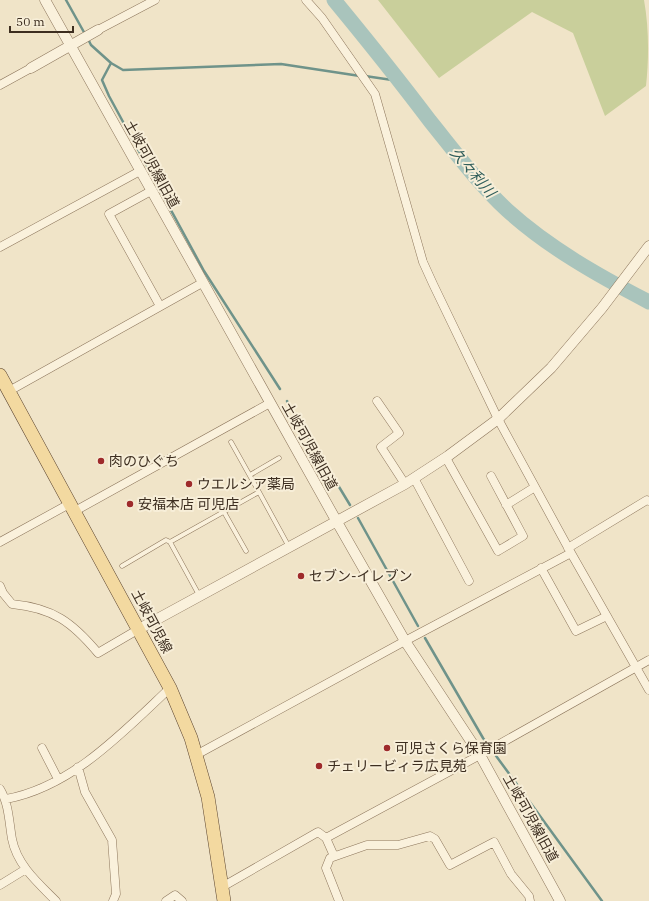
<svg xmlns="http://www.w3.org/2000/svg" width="649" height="901" font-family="'IBM Plex Serif','Noto Sans JP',serif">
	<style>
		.green { fill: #c9cf9b }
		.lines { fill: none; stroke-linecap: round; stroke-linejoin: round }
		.stream { stroke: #6f938a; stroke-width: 2.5 }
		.river { stroke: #a9c4bc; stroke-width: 15 }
		.service-casing { stroke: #8d765c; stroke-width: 5 }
		.minor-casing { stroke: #8d765c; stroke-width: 9 }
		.tertiary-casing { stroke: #8d765c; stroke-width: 11 }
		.primary-casing { stroke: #5b4430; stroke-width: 14 }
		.service { stroke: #faf1dc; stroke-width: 4 }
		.minor { stroke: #faf1dc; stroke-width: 8 }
		.tertiary { stroke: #faf1dc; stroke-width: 10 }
		.primary { stroke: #f3d9a0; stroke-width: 13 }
		.poi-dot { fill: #9e2a2b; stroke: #f7eed8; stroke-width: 1.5 }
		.labels { text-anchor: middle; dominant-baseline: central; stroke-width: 4; stroke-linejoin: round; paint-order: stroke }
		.street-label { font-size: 14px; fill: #3d2e20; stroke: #f7eed8 }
		.poi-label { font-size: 14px; fill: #3d2e20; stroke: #f7eed8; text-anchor: start }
		.water-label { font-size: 15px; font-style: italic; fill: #2f5d5a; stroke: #f7eed8 }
	</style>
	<rect width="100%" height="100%" fill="#f0e4c8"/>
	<path class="green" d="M378 0H644C649 27 649 59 646 86L605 116 573 33 532 12 439 78Z"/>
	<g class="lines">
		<path class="stream" d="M66 0 85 34
			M88 39 91 45 111 63 102 80 109 96 204 271 280 389
			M111 63 123 70 281 64 360 76
			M365 76 399 81
			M287 401 350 505
			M358 518 418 626
			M425 638 483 738 602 901"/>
		<path class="river" d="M334 0C367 40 399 80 430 121 455 152 478 183 507 210 549 248 599 276 649 302"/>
		<defs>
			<path id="service" d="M231 442 259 492
				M250 475 279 458
				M224 512 246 551
				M170 542 259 492 289 547
				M122 566 166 540 170 542 199 595"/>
			<path id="minor" d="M306 0 322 18 375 94 423 262 433 284 498 419 571 553 649 690
				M98 30 155 0
				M0 85 31 68
				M151 191 109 214 160 306
				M0 247 140 171
				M9 391 202 283
				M377 401 399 433 381 447 405 484
				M446 458 498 551 523 536 491 476
				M414 478 469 581
				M506 505 535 487
				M75 511 270 403
				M0 542 71 503
				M568 548 647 500 649 501
				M541 568 576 631 607 616
				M0 586 3 593 12 604C53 608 72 622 98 653L139 629
				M42 748 58 779
				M196 755 405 641 571 553
				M78 767 85 792 112 840 116 894 113 901
				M0 789C9 804 9 822 12 839 17 865 38 883 56 901
				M6 799C72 787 123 732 170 688
				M326 838 334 856
				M0 885 26 869
				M222 887 318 832 326 838 480 755 649 660
				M166 901 175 895 182 901
				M339 901 326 868 330 858 367 845H398L430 836 435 839 450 865 494 842 511 874 529 896 530 901"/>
			<path id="tertiary" d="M45 0 337 522 405 641 480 755 560 901
				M31 68 98 30
				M139 629 405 484 448 456 498 419 551 368 602 308 649 246"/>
			<path id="primary" d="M0 375 170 688 191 738 208 797 224 901"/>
		</defs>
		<use href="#service" class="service-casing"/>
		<use href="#minor" class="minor-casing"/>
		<use href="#tertiary" class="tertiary-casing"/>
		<use href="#primary" class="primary-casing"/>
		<use href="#service" class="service"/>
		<use href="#minor" class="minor"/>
		<use href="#tertiary" class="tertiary"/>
		<use href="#primary" class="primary"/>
	</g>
	<g class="poi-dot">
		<circle cx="101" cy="461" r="4"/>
		<circle cx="189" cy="484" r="4"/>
		<circle cx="130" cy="504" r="4"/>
		<circle cx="301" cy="576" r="4"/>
		<circle cx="387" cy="748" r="4"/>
		<circle cx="319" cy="766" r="4"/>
	</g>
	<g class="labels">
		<g class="street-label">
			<text transform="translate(152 164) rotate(61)">土岐可児線旧道</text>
			<text transform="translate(310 446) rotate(61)">土岐可児線旧道</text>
			<text transform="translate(152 621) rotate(62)">土岐可児線</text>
			<text transform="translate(531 818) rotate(61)">土岐可児線旧道</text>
		</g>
		<g class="poi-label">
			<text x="109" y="461">肉のひぐち</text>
			<text x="197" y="484">ウエルシア薬局</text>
			<text x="138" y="504">安福本店 可児店</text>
			<text x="309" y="576">セブン-イレブン</text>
			<text x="395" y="748">可児さくら保育園</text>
			<text x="327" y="766">チェリービィラ広見苑</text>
		</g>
		<g class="water-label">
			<text transform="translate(473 172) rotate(49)">久々利川</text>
		</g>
	</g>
	<path d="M10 26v6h63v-6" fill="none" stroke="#3d2e20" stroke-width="2"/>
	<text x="16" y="26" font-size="12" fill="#3d2e20" stroke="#f7eed8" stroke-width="3" paint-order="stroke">50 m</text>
</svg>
